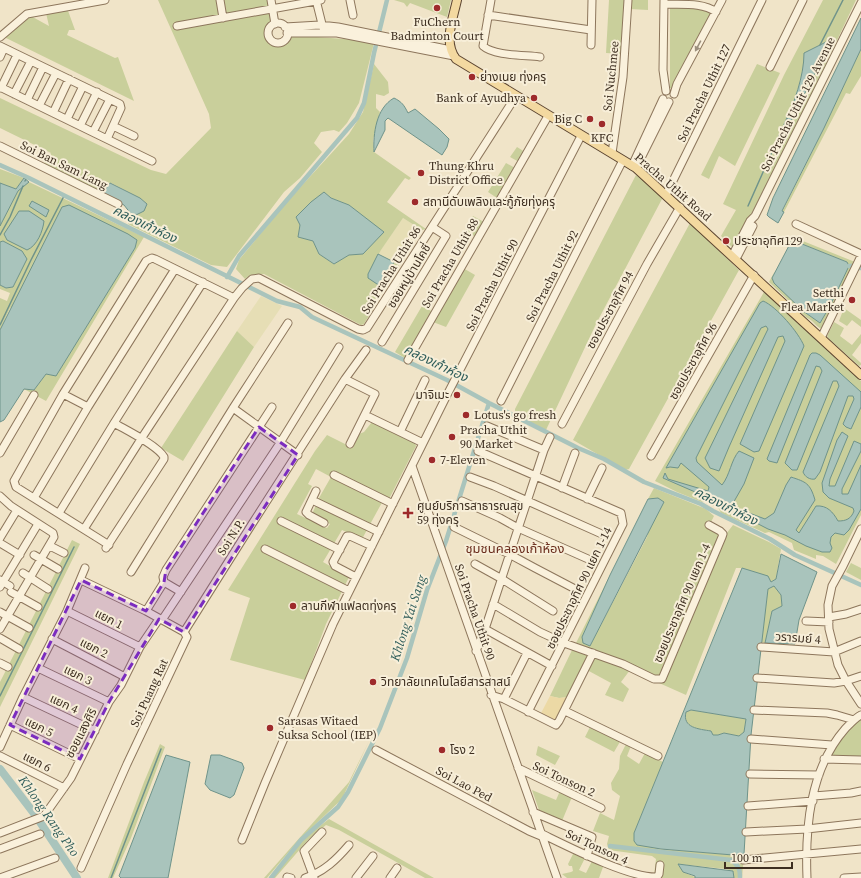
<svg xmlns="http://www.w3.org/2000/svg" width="861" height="878" font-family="'Source Serif 4','Noto Sans Thai',serif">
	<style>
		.farmland { fill: #e6deb5 }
		.green { fill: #c9cf9b; fill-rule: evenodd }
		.sand { fill: #ecd9a5 }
		.water { fill: #a9c4bc; stroke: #6f938a; fill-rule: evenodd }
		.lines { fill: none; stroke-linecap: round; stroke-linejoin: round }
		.stream { stroke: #6f938a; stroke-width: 1.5 }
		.canal { stroke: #a9c4bc; stroke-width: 4.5 }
		.river { stroke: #a9c4bc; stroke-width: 8 }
		.minor-casing { stroke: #8d765c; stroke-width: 9 }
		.major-casing { stroke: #5b4430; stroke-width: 10 }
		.minor { stroke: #faf1dc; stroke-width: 7 }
		.major { stroke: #f3d9a0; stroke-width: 8 }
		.oneway { fill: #9c907e }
		.marked { fill: #7b2cbf; fill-opacity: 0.2; stroke: #7b2cbf; stroke-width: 3; stroke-dasharray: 8 5; stroke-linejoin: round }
		.poi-dot { fill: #9e2a2b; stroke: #f7eed8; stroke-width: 1.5 }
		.labels { text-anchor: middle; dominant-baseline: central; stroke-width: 4; stroke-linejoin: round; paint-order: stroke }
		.poi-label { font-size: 12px; fill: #3d2e20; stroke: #f7eed8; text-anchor: start }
		.street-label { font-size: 12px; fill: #3d2e20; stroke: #f7eed8 }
		.water-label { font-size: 13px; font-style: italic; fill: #2f5d5a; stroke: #f7eed8 }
		.neighbourhood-label { font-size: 13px; fill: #6b2e1e; stroke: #f7eed8 }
	</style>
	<rect width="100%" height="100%" fill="#f0e4c8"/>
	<path class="farmland" d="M403 218 422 230 399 265 378 254Z
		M261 296 282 306 254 347 237 331Z"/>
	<path class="green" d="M158 0H269L272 22 265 31 270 42 275 46 286 44 290 35 358 40 374 43 359 103 347 123 339 132 334 130 321 132 314 143 322 152 300 178 284 192 227 267 211 265 128 224 131 214 136 215 147 204 140 198 111 183 102 194 43 164 51 153 0 128V98L151 170 166 174 211 128 209 114Z
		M394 0H451L447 17 410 3 407 7 404 3Z
		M609 0H626L624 54 606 53Z
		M630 0H648V10L630 9Z
		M823 0H856C817 83 777 167 733 248L721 236 736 210 723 204 784 75ZM826 42 829 45 790 123H785C794 102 804 76 804 53Z
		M670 7 708 9 711 13 672 88H670Z
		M67 8 75 30H69L67 35 115 58 118 57 134 101 4 37 29 15 49 26 46 13Z
		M861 49V76L850 94 846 93 784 212H782L824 128Z
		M374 64 388 82 389 93 384 96 376 94V108L380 112 373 140 374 152 411 178 409 180 405 178 387 202 426 229 422 230 403 218 381 250 368 274 380 286 394 262 399 265 364 324 361 325 264 274 250 275 245 279 236 269 239 260 285 204 349 134 363 112ZM324 192 331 198 349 205 383 232 363 254 349 255 334 264 319 254 313 241 298 237 300 225Z
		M757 64 780 73 735 166 719 156 709 179 701 175Z
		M517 147 525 152 519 162 510 157Z
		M506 163 515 168 497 198 488 192Z
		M0 169 24 178 16 189 0 183Z
		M636 175 661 194 662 199 596 324 546 430 515 414V409Z
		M29 182 144 237 46 401 24 389 34 390 46 374 56 375 135 248 137 240 10 308 0 330V298L7 301 10 293 0 289V285L6 288 13 287 18 277 3 241 0 242V226L18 191Z
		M473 216 484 222 476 237 465 231Z
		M690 223 739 270 629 469 625 470 573 440Z
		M793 237 855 262 822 329C816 327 813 320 807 318L769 282 775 271 772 278 803 311 820 323 830 306 848 268 847 262 792 240Z
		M463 268 475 275 446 327 433 322Z
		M764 292 861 381V515L836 564 823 556 816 555V559L794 550 792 543 769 532 765 533 721 513 719 509 705 501 702 502 677 492 655 481Z
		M422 306 433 312 405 358 395 352Z
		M844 308 861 320V327L852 320 847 326 839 321Z
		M834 322 844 328 840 336 852 345 861 334V343L852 355 861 363V365L859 366 829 339 827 336Z
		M237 331 254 347 183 461 161 448Z
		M372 422 415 443 416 446 389 499 385 497 362 539 342 530 323 562 349 577 326 624 305 680 230 660 250 598 228 590 315 451 327 435 353 448 359 434 364 432ZM316 469 331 477 319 498 312 514 330 524 327 528 297 514 312 486 308 484Z
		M654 488 706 509 714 516 708 528 726 534 733 525 769 542 781 549 776 579 771 582 742 568H736L686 695 630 670 621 682 629 689 623 702 605 695 611 683 587 670 595 657 575 645 610 575 582 637 590 646 647 537 658 498 648 499Z
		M72 540 80 544 0 707V682Z
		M851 563 861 568V580L846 572Z
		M774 585 781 595 782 606 772 611 765 643 761 642 768 589Z
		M573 648 590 654 569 697 559 698 550 696Z
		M691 710 746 719 744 732 739 736 724 733 718 735H712L711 731C699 729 682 728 686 712Z
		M861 718V757L828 756 836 744Z
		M591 725 621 740 614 752 585 737Z
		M369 741 342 799 298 841 267 878H264L349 782Z
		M160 744 165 747 131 838 113 878H108L144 782Z
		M626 744 631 746 627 756 639 764 645 753 663 762 634 833V841L661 849 733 855 744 854 742 878H734L733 871 726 869 678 864 683 872 695 877V878H640L654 876 656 859 652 856 609 850 607 844 609 836 593 831 600 813 614 820 620 796 612 790 611 783 619 769 620 756Z
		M538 746 560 756 555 765 536 755Z
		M532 790 556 800 560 791 572 797 562 821 539 810Z
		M329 819 434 878H425L339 830 326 825 308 840 275 878H271L304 838Z
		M574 852 585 858 579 870 586 873 592 861 603 867 599 878H567L562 874 571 872 573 871 572 866H569L568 864Z"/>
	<path class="sand" d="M550 696 559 698 569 697 557 721 554 722 540 715Z"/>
	<path class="water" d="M861 18V49L824 128 782 211 784 212 778 223 769 217 767 215 773 198Z
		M826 42 829 45 790 123 785 124C794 102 804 77 804 53Z
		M394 98C402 102 404 105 408 113L415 109 439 129 449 139 447 147 442 155 388 118 385 121V130L374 152C373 134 376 108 394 98Z
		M24 178 29 182 18 191 0 226V183L16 189Z
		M110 183 140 198 147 204 144 211 136 215 131 214 124 205 102 194Z
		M324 192 331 198 349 205 384 232 363 254 349 255 334 264 319 254 313 241 298 237 300 225 296 217 311 202Z
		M32 201 49 210 46 217 29 206Z
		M69 205 128 234 137 240 135 248 56 376 46 374 34 390 24 389 4 420 0 422V330L62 207Z
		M19 211H29L44 221C43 231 37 246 27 250L7 240 4 234Z
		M792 240 847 262 849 266 830 306 820 323 803 311 774 283 772 278Z
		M3 241 22 251 27 259 13 287 6 288 0 285V242Z
		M378 254 394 262 380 286 368 278V274Z
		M763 301C776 306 799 333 804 346L759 451 754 452 740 444 785 341 783 336 778 337 729 447 719 471 710 468 705 458 768 329 766 326 761 328 696 458 697 462 722 485C730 475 731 460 739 451L754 458 744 484 732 505 736 508 765 519 774 513 786 485 791 477C806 482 810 483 815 500L796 530 799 533 816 506C827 505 833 512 838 521 846 521 851 519 854 511L853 508 829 498 823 492 822 483 837 440 842 432 848 436 830 479 829 486H835L854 441 861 444V451L842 489V494H848L861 465V509L849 530 844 535 835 533 831 537 830 543 832 548 830 552H822L806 546 785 535 768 529 702 495 663 478 665 473 668 479 708 491 709 487 681 463 678 468 670 467 666 468 760 303Z
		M812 353H816L820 355 861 392V407L851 429 846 427 843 424 854 399 853 396H848L820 472 815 479C810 480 805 477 803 472L839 386 837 381H833L797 470H792L785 463 822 371 820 367 816 366 777 463 769 461 767 459 810 355Z
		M658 498 664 502 590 646 583 643 582 637 610 575 648 499Z
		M781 554 817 572 799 620 795 644 765 643 772 611 782 606 781 595 774 586 768 589 751 735 744 854 733 855 661 849 637 845 634 841V833L742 568 768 576 771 582 776 579ZM691 710 746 719 744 732 739 736 724 733 718 735H713L711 731C699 729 682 728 686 712Z
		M166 755 190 762 168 878H121L119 876Z
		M211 755H220L242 763 244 768 234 795 230 798 210 790 205 784Z
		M678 864 733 871 734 878H695V876L683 872Z"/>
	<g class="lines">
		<path class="stream" d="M820 45 843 0
			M25 181 27 177
			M748 206 788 116
			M0 235 10 217 23 186
			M0 325 31 260 64 196
			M0 696 74 547
			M111 878 161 749"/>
		<path class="canal" d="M0 165 29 178 277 301 300 307 312 317 447 380 489 403 578 448 604 459 644 482 701 504 713 511 770 539 795 555 861 585
			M849 266H852
			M859 268H861
			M227 277 239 256 357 118 364 103 374 53 387 0
			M610 846 731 860C739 865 740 870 740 878
			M271 878 301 840 338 807 348 792 380 728 407 658 427 590 446 541 489 403"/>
		<path class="river" d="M0 769 36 816 77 878"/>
		<defs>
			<path id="minor" d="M220 0 223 18
				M271 0 275 24
				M316 0 323 28
				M350 0 353 15
				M491 0 483 46C494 56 525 55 540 57
				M664 0 663 70 666 91
				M665 4C681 5 702 2 716 12
				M488 15 591 30
				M268 33a10 10 0 1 1 20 0a10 10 0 1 1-20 0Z
				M177 26 321 0
				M285 27 320 25 338 27 451 50
				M287 33H337L454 56
				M0 37 27 14 105 0
				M591 45 592 0
				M0 46 120 104 121 108 107 139
				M0 57 4 48
				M770 67 803 0
				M0 87 152 161
				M1 88 17 55
				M14 94 31 61
				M674 94 677 84 722 0
				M27 100 43 67
				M39 106 56 73
				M53 113 69 79
				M67 119 83 86
				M80 126 97 92
				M113 126 134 136
				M93 132 110 99
				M0 146 118 204
				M612 153 623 77 628 0
				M632 166 663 99
				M636 168 669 102
				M666 195 762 0
				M796 224 861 254
				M732 256 750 221 755 216 861 3
				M736 259 753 226
				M821 338 861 256
				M382 342 446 236 432 227
				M408 360 548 116
				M345 379 366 350
				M63 394 88 407
				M501 401 623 160
				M233 408 298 455
				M365 415 423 443
				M562 424 647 264 680 207
				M487 426 544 450
				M400 432 425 380
				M478 451 621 513 623 524 528 712
				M0 453 34 395
				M651 456 754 275
				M412 466 557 878
				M334 475 393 504
				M470 477 494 486 604 535
				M562 488 575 453
				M316 491 306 512 309 515 324 523
				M0 496 11 506 53 533 54 537 0 629
				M34 498 88 407 175 269
				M587 499 602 468
				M312 500 379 532
				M462 501 500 518 518 528 588 559
				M59 513 114 423 203 282
				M281 521 340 550
				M454 527 509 554 535 568 577 590
				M84 529 141 439 234 298 242 288 252 279 259 278 358 329 363 330 367 328 516 96
				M861 529 843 566 832 586 828 605 829 629 838 665 846 681 861 704
				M0 538 17 510
				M0 543 20 555
				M109 545 16 487 14 481 63 394 146 261 152 258 155 259 234 298
				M50 546 64 553
				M106 548 164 459V457C157 445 126 430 114 423
				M265 549 349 591
				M34 555 58 569
				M475 564 502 579 553 611
				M131 572 233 408 288 323
				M23 573 48 589
				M356 577 335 566 333 562 347 536H350L372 546
				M0 580 10 586
				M164 582 163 577 166 570 272 407
				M0 587 38 524
				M11 592 38 607
				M493 604 540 632 564 643 623 664 654 679H662L722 537 723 534 720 531 709 525
				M67 611 140 647
				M146 611 164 582 181 592
				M0 612 29 628
				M829 617 846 614 861 609
				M162 620 280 443 339 347
				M806 621 829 622
				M485 629 552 666
				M184 632 252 524 345 379 375 394 350 444
				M0 638 19 649
				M52 639 125 677
				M761 647 834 652 861 641
				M476 651 485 629 544 450 550 437
				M0 663 8 667
				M38 668 109 702
				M757 678 834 683 846 681 861 676
				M491 695 504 699 556 725 559 721 593 653
				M23 697 95 731
				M504 699 527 653
				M754 710 827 713 837 715 854 720
				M565 711 658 756
				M10 725 80 759
				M751 739 832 745
				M0 747 23 697 67 611 85 568
				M376 750 529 831 541 836
				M0 756 64 788
				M824 759 861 760
				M518 768 601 808
				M750 774 819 775
				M814 796 851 793 861 791
				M748 806 813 801
				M533 812 592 837 587 856
				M746 832 807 829 861 823
				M0 833 44 816 71 778 109 702 121 685 140 647 159 619
				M540 833C567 846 629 878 657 877L659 874 660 865
				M242 840 265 783 333 624 448 393 581 136
				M0 849 40 834
				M743 860 861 849
				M81 868 127 764 187 637 184 632 146 611 81 580
				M287 877 291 878
				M0 878 55 858
				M305 878C324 872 337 859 349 845
				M314 878 304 851 322 832
				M356 878 373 856
				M390 878 397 868
				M807 878C805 827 810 769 845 729 850 724 855 718 861 715
				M844 878 861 877"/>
			<path id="major" d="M457 0C453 19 443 42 456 59L636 168 861 375"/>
		</defs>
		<use href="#minor" class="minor-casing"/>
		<use href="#major" class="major-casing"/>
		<use href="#minor" class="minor"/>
		<use href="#major" class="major"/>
	</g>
	<defs><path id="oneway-solid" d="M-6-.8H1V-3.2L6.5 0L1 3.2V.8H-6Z"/></defs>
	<use class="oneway" href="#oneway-solid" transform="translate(698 46) rotate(118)"/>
	<path class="marked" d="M259 427 298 455 184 632 159 619 109 702 80 759 10 725 81 580 146 611 164 582 166 570Z"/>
	<g class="poi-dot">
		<circle cx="437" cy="8" r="4"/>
		<circle cx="472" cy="77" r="4"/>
		<circle cx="534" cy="98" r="4"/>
		<circle cx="590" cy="119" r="4"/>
		<circle cx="602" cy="124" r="4"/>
		<circle cx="421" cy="173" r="4"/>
		<circle cx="415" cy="202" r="4"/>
		<circle cx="726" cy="241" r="4"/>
		<circle cx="852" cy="300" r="4"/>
		<circle cx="457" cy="395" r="4"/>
		<circle cx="466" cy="415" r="4"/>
		<circle cx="452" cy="437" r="4"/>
		<circle cx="432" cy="460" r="4"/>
		<path d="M406 507h4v4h4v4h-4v4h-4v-4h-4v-4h4z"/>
		<circle cx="293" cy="606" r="4"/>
		<circle cx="373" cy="682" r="4"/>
		<circle cx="270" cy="728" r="4"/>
		<circle cx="442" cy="750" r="4"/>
	</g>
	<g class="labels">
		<g class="poi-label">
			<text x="437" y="22" text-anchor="middle">FuChern<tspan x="437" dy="14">Badminton Court</tspan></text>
			<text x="480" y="77">ย่างเนย ทุ่งครุ</text>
			<text x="526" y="98" text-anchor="end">Bank of Ayudhya</text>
			<text x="582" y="119" text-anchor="end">Big C</text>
			<text x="602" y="138" text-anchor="middle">KFC</text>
			<text x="429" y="166">Thung Khru<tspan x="429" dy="14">District Office</tspan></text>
			<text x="423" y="202">สถานีดับเพลิงและกู้ภัยทุ่งครุ</text>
			<text x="734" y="241">ประชาอุทิศ129</text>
			<text x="844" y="293" text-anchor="end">Setthi<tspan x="844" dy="14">Flea Market</tspan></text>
			<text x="449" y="395" text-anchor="end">มาจิเมะ</text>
			<text x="474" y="415">Lotus's go fresh</text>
			<text x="460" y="430">Pracha Uthit<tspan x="460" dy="14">90 Market</tspan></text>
			<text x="440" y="460">7-Eleven</text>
			<text x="417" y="506">ศูนย์บริการสาธารณสุข<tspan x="417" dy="14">59 ทุ่งครุ</tspan></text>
			<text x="301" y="606">ลานกีฬาแฟลตทุ่งครุ</text>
			<text x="381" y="682">วิทยาลัยเทคโนโลยีสารสาสน์</text>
			<text x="278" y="721">Sarasas Witaed<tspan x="278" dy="14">Suksa School (IEP)</tspan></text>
			<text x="450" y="750">โรง 2</text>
		</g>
		<g class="street-label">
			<text transform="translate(611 76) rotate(-84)">Soi Nuchmee</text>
			<text transform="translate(704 93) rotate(-64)">Soi Pracha Uthit 127</text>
			<text transform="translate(798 104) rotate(-63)">Soi Pracha Uthit 129 Avenue</text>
			<text transform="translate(64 165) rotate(26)">Soi Ban Sam Lang</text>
			<text transform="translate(673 187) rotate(41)">Pracha Uthit Road</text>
			<text transform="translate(450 263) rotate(-60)">Soi Pracha Uthit 88</text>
			<text transform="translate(391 270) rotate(-58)">Soi Pracha Uthit 86</text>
			<text transform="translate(409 276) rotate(-59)">ซอยหมู่บ้านโคซี่</text>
			<text transform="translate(552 276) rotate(-63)">Soi Pracha Uthit 92</text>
			<text transform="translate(492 285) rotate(-63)">Soi Pracha Uthit 90</text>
			<text transform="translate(610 310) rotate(-62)">ซอยประชาอุทิศ 94</text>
			<text transform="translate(693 361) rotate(-61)">ซอยประชาอุทิศ 96</text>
			<text transform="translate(231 537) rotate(-58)">Soi N.P.</text>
			<text transform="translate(579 588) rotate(-64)">ซอยประชาอุทิศ 90 แยก 1-14</text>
			<text transform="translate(682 603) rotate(-67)">ซอยประชาอุทิศ 90 แยก 1-4</text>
			<text transform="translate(475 612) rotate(71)">Soi Pracha Uthit 90</text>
			<text transform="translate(109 619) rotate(27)">แยก 1</text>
			<text transform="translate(798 638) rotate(4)">วรารมย์ 4</text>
			<text transform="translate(94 648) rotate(27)">แยก 2</text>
			<text transform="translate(78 675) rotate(26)">แยก 3</text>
			<text transform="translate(149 693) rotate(-65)">Soi Puang Rat</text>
			<text transform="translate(64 704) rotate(25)">แยก 4</text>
			<text transform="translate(39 727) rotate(26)">แยก 5</text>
			<text transform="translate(81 733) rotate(-63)">ซอยแสงศิริ</text>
			<text transform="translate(37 762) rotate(27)">แยก 6</text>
			<text transform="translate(564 779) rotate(25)">Soi Tonson 2</text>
			<text transform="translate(464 784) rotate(28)">Soi Lao Ped</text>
			<text transform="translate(597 847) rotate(25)">Soi Tonson 4</text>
		</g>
		<g class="water-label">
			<text transform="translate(145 224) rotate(26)">คลองเก้าห้อง</text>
			<text transform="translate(436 363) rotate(26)">คลองเก้าห้อง</text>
			<text transform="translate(726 506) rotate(27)">คลองเก้าห้อง</text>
			<text transform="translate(408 618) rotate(-72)">Khlong Yai Sang</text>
			<text transform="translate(49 816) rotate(55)">Khlong Rang Pho</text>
		</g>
		<g class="neighbourhood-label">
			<text x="515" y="548">ชุมชนคลองเก้าห้อง</text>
		</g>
	</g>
	<path d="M725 862v6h67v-6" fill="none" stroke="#3d2e20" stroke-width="2"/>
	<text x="731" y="862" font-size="12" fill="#3d2e20" stroke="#f7eed8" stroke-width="3" paint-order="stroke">100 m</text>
</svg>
